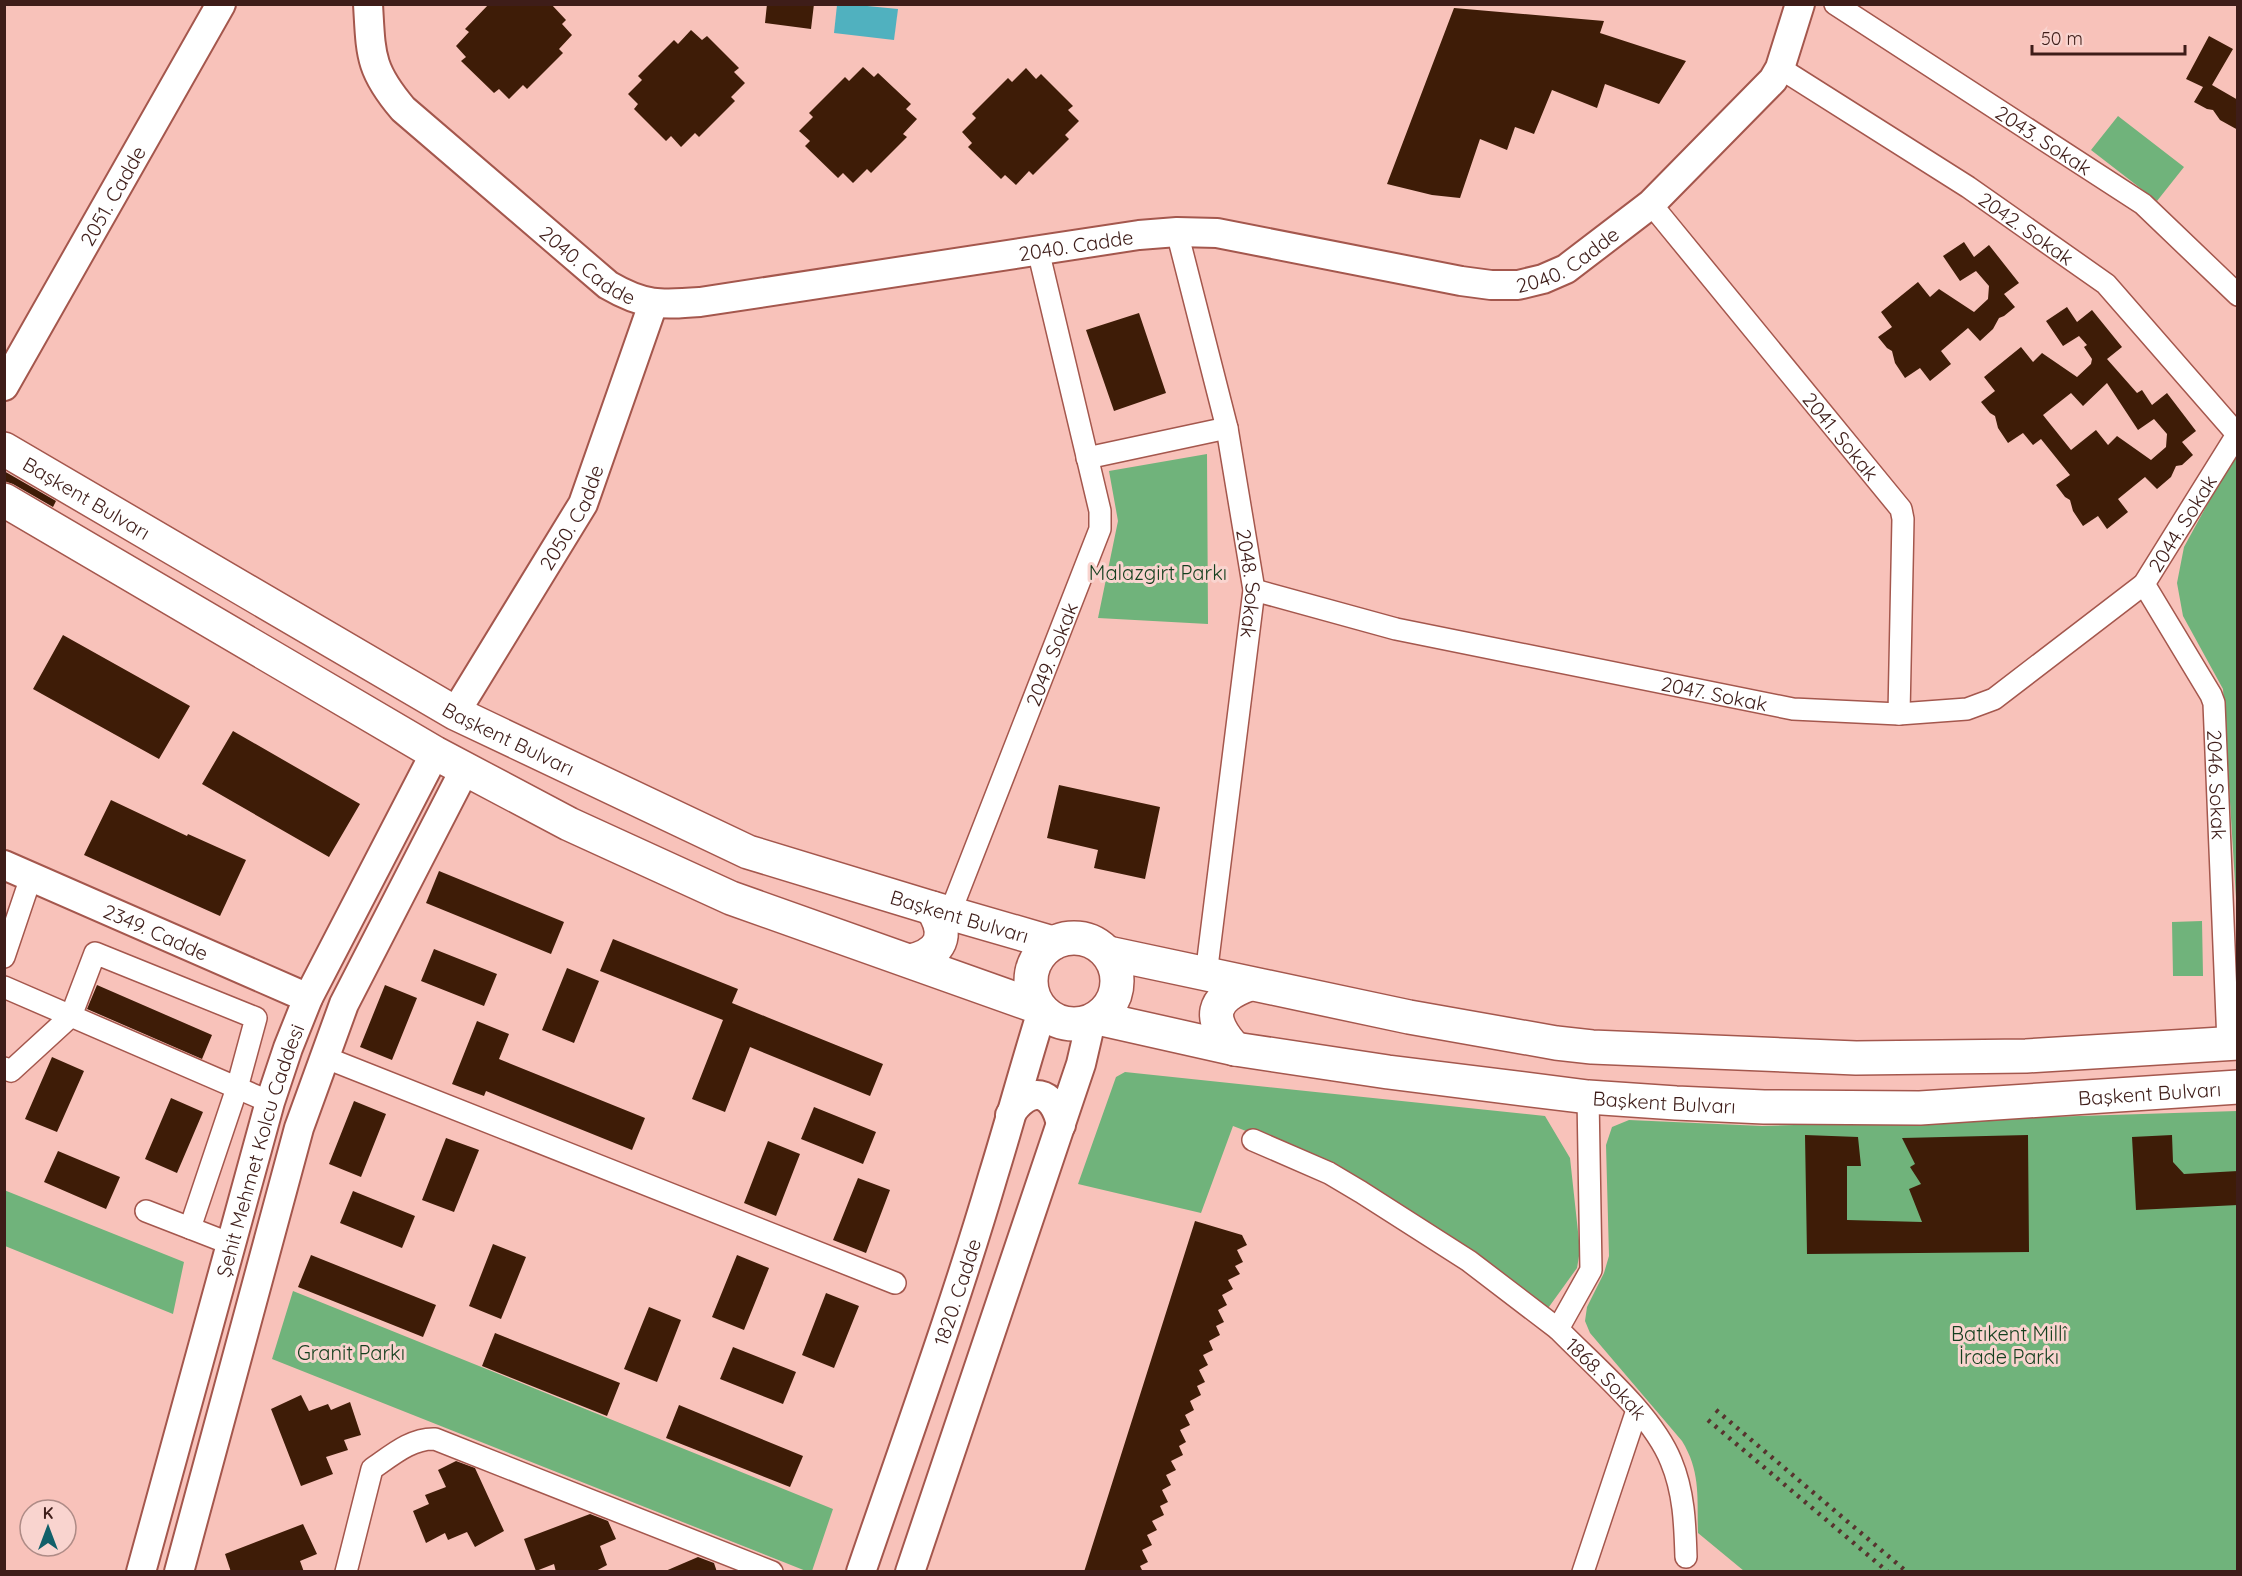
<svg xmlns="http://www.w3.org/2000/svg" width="2242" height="1576" font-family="Quicksand,sans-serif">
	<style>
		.green { fill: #70b37b }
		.water { fill: #50b1bf }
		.building { fill: #3e1c07; fill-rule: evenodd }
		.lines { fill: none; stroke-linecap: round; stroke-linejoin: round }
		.street-casing { stroke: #a4574d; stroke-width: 24 }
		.secondary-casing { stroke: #a4574d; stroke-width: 32 }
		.primary-casing { stroke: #a4574d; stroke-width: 36 }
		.street { stroke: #fff; stroke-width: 21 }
		.secondary { stroke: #fff; stroke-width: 28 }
		.primary { stroke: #fff; stroke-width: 33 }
		.rail { stroke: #57332e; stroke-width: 4.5; stroke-dasharray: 3 6; stroke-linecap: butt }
		.labels { text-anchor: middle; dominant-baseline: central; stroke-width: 6; stroke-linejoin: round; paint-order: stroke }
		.street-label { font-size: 20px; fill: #3e1d19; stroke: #f9d4cf }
		.park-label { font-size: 20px; fill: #143f1e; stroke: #f9d4cf }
	</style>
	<rect width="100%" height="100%" fill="#f8c2ba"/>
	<path class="green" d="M2118 116 2184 167 2157 201 2091 150Z
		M2237 450V914L2223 689 2183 616 2177 583 2184 547Z
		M1207 454 1208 624 1098 618 1118 521 1109 471Z
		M2202 921 2203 976H2173L2172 922Z
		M1125 1072 1545 1116 1570 1158 1580 1250 1577 1268 1546 1311 1326 1162 1233 1126 1201 1213 1078 1184 1116 1077Z
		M2237 1111V1571H1744L1698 1533C1697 1498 1701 1472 1682 1441L1590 1333 1585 1321 1587 1307 1604 1273 1609 1256 1606 1145 1612 1127 1629 1120 1762 1126Z
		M4 1190 184 1262 173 1314 5 1246Z
		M293 1291 833 1509 812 1571H806L272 1359Z"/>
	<path class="water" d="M837 5H857L898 9 894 40 834 33Z"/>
	<path class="building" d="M489 4H551L566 20 562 24 572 35 559 49 563 53 527 89 523 85 509 99 499 89 494 93 461 61 466 57 456 46 469 32 465 29Z
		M767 4H814L811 29 765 23Z
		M1454 8 1604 21 1600 33 1686 61 1659 104 1605 84 1597 108 1552 90 1534 134 1515 127 1507 150 1480 139 1460 198 1432 195 1387 184Z
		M691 30 702 40 707 36 739 68 734 72 745 83 731 97 735 101 699 137 695 133 681 147 671 136 666 141 634 109 638 104 628 94 642 80 638 76 674 40 678 44Z
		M2209 36 2233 49 2212 85 2238 100V130L2220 120 2213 110 2207 109 2194 102 2203 87 2186 79Z
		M863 67 874 77 878 73 911 104 906 109 917 119 903 134 907 137 871 173 867 169 853 183 843 173 838 178 805 146 810 141 799 131 813 117 809 113 845 77 849 81Z
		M1026 68 1036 79 1041 74 1073 106 1068 110 1079 121 1065 135 1069 139 1033 175 1029 171 1016 185 1005 175 1001 179 968 147 972 143 962 132 976 118 972 114 1008 78 1012 82Z
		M1964 242 1974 257 1989 245 2019 283 2004 294 2015 307 2004 316 1999 318 1993 329 1980 341 1968 328 1941 351 1951 364 1930 381 1920 368 1905 378 1895 363 1892 351 1887 348 1878 337 1892 327 1881 312 1918 282 1930 297 1939 289 1974 312 1988 299 1989 286 1976 271 1960 281 1943 256Z
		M2067 307 2077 322 2092 310 2122 347 2107 359 2137 393 2142 390 2152 405 2167 393 2196 431 2182 442 2193 455 2182 465 2176 466 2171 477 2157 489 2145 477 2118 499 2128 512 2107 529 2098 516 2083 526 2073 511 2070 500 2065 497 2056 485 2070 475 2041 439 2033 445 2023 433 2008 443 1998 428 1995 416 1990 413 1981 402 1995 391 1984 377 2021 347 2033 362 2042 353 2077 377 2091 364 2092 359 2084 347 2087 345 2079 336 2063 346 2046 321ZM2107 383 2138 430 2154 419 2167 434 2166 447 2151 460 2117 436 2108 445 2096 430 2071 450 2043 415 2071 393 2083 406Z
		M1139 313 1166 393 1114 411 1086 330Z
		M4 471 56 501 53 507 13 484 4 481Z
		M63 635 190 706 159 759 33 689Z
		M233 731 360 804 329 857 202 784Z
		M1059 785 1160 807 1145 879 1094 868 1098 850 1047 838Z
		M111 800 187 836 188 834 246 860 220 916 84 855Z
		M439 871 564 922 551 954 426 903Z
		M613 939 738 989 732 1003 883 1064 870 1096 750 1047 725 1112 692 1099 723 1020 600 971Z
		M434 949 497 974 484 1006 421 981Z
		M567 968 599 981 574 1043 542 1030Z
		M97 985 212 1035 202 1059 87 1009Z
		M385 985 417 998 392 1060 360 1047Z
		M477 1021 509 1034 499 1059 645 1118 632 1150 486 1091 484 1096 452 1084Z
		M52 1057 84 1071 57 1132 25 1119Z
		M171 1098 203 1112 177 1173 145 1159Z
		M354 1101 386 1114 361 1177 329 1164Z
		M814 1107 876 1132 863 1164 801 1139Z
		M1805 1135 1858 1137 1861 1166H1847V1220L1922 1222 1909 1189 1921 1184 1910 1167 1915 1164 1902 1138 2028 1135 2029 1252 1807 1254Z
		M2172 1135 2173 1162 2184 1174 2238 1171V1205L2136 1210 2132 1137Z
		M446 1138 479 1150 454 1212 422 1200Z
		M768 1141 800 1154 776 1216 744 1203Z
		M58 1151 120 1177 106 1209 44 1182Z
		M858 1178 890 1190 866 1253 833 1240Z
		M353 1191 415 1216 402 1248 340 1223Z
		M1195 1221 1242 1235 1247 1245 1237 1250 1243 1262 1235 1266 1240 1274 1228 1280 1233 1289 1222 1295 1227 1305 1218 1310 1224 1322 1216 1326 1220 1335 1209 1341 1213 1350 1203 1355 1208 1365 1199 1370 1205 1382 1197 1386 1201 1395 1190 1401 1194 1410 1185 1415 1190 1425 1180 1430 1186 1442 1179 1446 1183 1455 1171 1461 1176 1470 1166 1475 1171 1485 1162 1490 1168 1502 1160 1506 1164 1515 1152 1521 1157 1530 1147 1535 1152 1545 1142 1550 1148 1562 1140 1566 1143 1572H1084Z
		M493 1244 526 1257 501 1319 469 1306Z
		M311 1255 436 1305 423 1337 298 1287Z
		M737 1255 769 1268 744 1330 712 1317Z
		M826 1293 859 1306 834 1368 802 1355Z
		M649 1307 681 1320 657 1382 624 1369Z
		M495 1333 620 1383 607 1416 482 1366Z
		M733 1347 796 1372 783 1404 720 1379Z
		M301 1395 309 1411 328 1404 331 1410 350 1402 361 1435 344 1440 348 1450 326 1457 333 1474 301 1486 271 1409Z
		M679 1405 803 1456 790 1487 666 1438Z
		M456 1461 475 1468 504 1531 475 1547 467 1532 448 1540 445 1533 426 1543 413 1511 429 1504 425 1495 446 1487 438 1470Z
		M590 1514 608 1521 616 1539 600 1546 607 1565 594 1572H556L554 1564 536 1571 524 1539Z
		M303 1524 317 1554 300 1561 304 1572H231L225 1554Z
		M698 1557 714 1563 717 1572H663Z"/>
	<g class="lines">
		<defs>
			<g id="street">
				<path id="s1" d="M1835 4 2143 204 2238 295"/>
				<path id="s2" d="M1780 68 1968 187 2106 284 2237 434"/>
				<path id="s3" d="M1651 204 1901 509 1903 519 1899 714"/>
				<path id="s4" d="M1177 232 1227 428 1254 590 1206 975"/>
				<path d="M1087 458 1227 428"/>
				<path id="s5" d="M2144 584 2211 695 2214 703 2228 1043"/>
				<path id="s6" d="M1254 590 1396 629 1793 709 1899 714 1967 709 1994 699 2144 584 2238 433"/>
				<path id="s7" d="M950 913 1100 529V511L1038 250"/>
				<path d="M4 957 31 877"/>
				<path d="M4 987 270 1102"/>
				<path d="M324 1057 895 1283"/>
				<path d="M4 1068 11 1071 71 1016 95 953 256 1018 237 1088 190 1228"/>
				<path id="s8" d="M1588 1097 1591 1270 1558 1329C1594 1366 1652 1414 1671 1461 1684 1492 1685 1524 1686 1557"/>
				<path d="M1253 1140 1329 1173 1361 1192 1469 1261 1558 1329"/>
				<path d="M146 1211 231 1244"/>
				<path d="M346 1572 372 1469C391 1456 411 1438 435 1439L772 1572"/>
				<path d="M1583 1572 1637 1410"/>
			</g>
			<g id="secondary">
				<path id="s9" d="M368 4C371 54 369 69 403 109L608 285C644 306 660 305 700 302L1139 235 1177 232 1217 233 1461 281 1491 285H1518L1543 279 1566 269 1651 204 1773 80 1780 68 1800 4"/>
				<path id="s10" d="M4 386 221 4"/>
				<path id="s11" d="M455 713 583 504 653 304"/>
				<path id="s12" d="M4 865 308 998"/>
				<path d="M1010 1115C1029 1085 1054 1089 1061 1125"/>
				<path id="s13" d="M141 1572 270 1102 288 1048 308 998 435 753"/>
				<path d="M179 1572 299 1128 344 1004 465 769"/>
				<path id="s14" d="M861 1572C906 1440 954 1309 993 1176 1010 1121 1025 1065 1042 1011"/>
				<path d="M910 1572 1081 1064 1091 1021"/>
			</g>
			<g id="primary">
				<path id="s15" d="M4 449 455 713 748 852 932 908 1053 943"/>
				<path d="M4 500 435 753 569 824 731 898 1038 1007"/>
				<circle cx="1074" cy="981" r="43"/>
				<path d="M1108 953 1409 1017 1556 1043 1592 1047 1856 1058 2026 1056 2238 1043"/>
				<path d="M911 961C941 953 950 936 932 908"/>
				<path id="s16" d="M1097 1018 1235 1049 1388 1072 1588 1097 1676 1103 1764 1107 1920 1108 2238 1087"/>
				<path d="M1235 1049C1207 1019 1210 998 1250 984"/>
			</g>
		</defs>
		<use href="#street" class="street-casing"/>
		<use href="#secondary" class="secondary-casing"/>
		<use href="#primary" class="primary-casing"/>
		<use href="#street" class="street"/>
		<use href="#secondary" class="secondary"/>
		<use href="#primary" class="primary"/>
		<path class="rail" d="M1716 1410 1907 1572
			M1708 1420 1888 1572"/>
	</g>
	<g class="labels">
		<g class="street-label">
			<text stroke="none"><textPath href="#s1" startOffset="249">2043. Sokak</textPath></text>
			<text stroke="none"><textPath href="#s10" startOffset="219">2051. Cadde</textPath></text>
			<text stroke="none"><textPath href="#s2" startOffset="294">2042. Sokak</textPath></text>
			<text stroke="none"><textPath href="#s9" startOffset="860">2040. Cadde</textPath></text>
			<text stroke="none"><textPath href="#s9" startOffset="1364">2040. Cadde</textPath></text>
			<text stroke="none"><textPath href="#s9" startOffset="356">2040. Cadde</textPath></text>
			<text stroke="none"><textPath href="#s3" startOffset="300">2041. Sokak</textPath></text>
			<text stroke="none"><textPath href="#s15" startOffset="96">Başkent Bulvarı</textPath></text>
			<text stroke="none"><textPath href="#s11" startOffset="228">2050. Cadde</textPath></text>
			<text stroke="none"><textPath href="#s6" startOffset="1016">2044. Sokak</textPath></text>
			<text stroke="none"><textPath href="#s4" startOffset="360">2048. Sokak</textPath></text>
			<text stroke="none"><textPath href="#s7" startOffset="278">2049. Sokak</textPath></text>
			<text stroke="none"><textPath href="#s6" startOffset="472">2047. Sokak</textPath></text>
			<text stroke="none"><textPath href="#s15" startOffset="582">Başkent Bulvarı</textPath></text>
			<text stroke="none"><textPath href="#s5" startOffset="220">2046. Sokak</textPath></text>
			<text stroke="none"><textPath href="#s15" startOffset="1068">Başkent Bulvarı</textPath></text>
			<text stroke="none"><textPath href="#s12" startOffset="166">2349. Cadde</textPath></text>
			<text stroke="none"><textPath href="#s16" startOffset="1060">Başkent Bulvarı</textPath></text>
			<text stroke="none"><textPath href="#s16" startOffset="574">Başkent Bulvarı</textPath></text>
			<text stroke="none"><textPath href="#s13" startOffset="438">Şehit Mehmet Kolcu Caddesi</textPath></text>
			<text stroke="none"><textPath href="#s14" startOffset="296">1820. Cadde</textPath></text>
			<text stroke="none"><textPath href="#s8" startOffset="310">1868. Sokak</textPath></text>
		</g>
		<g class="park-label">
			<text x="1158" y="572">Malazgirt Parkı</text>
			<text x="2009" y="1333">Batıkent Millî<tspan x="2009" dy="23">İrade Parkı</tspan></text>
			<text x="351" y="1352">Granit Parkı</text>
		</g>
	</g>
	<rect width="2242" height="1576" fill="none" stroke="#3e1d19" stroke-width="12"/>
	<g transform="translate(48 1528)"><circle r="28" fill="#f9d4cf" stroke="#ae8b86" stroke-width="1.5"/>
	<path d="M0-4.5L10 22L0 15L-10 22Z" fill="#12606a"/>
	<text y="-9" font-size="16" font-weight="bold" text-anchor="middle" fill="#3e1d19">K</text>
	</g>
	<path d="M2032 45v9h153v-9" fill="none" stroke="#3e1d19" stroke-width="3"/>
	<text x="2041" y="45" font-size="18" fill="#3e1d19" stroke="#f9d4cf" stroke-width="4.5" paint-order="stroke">50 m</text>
</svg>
